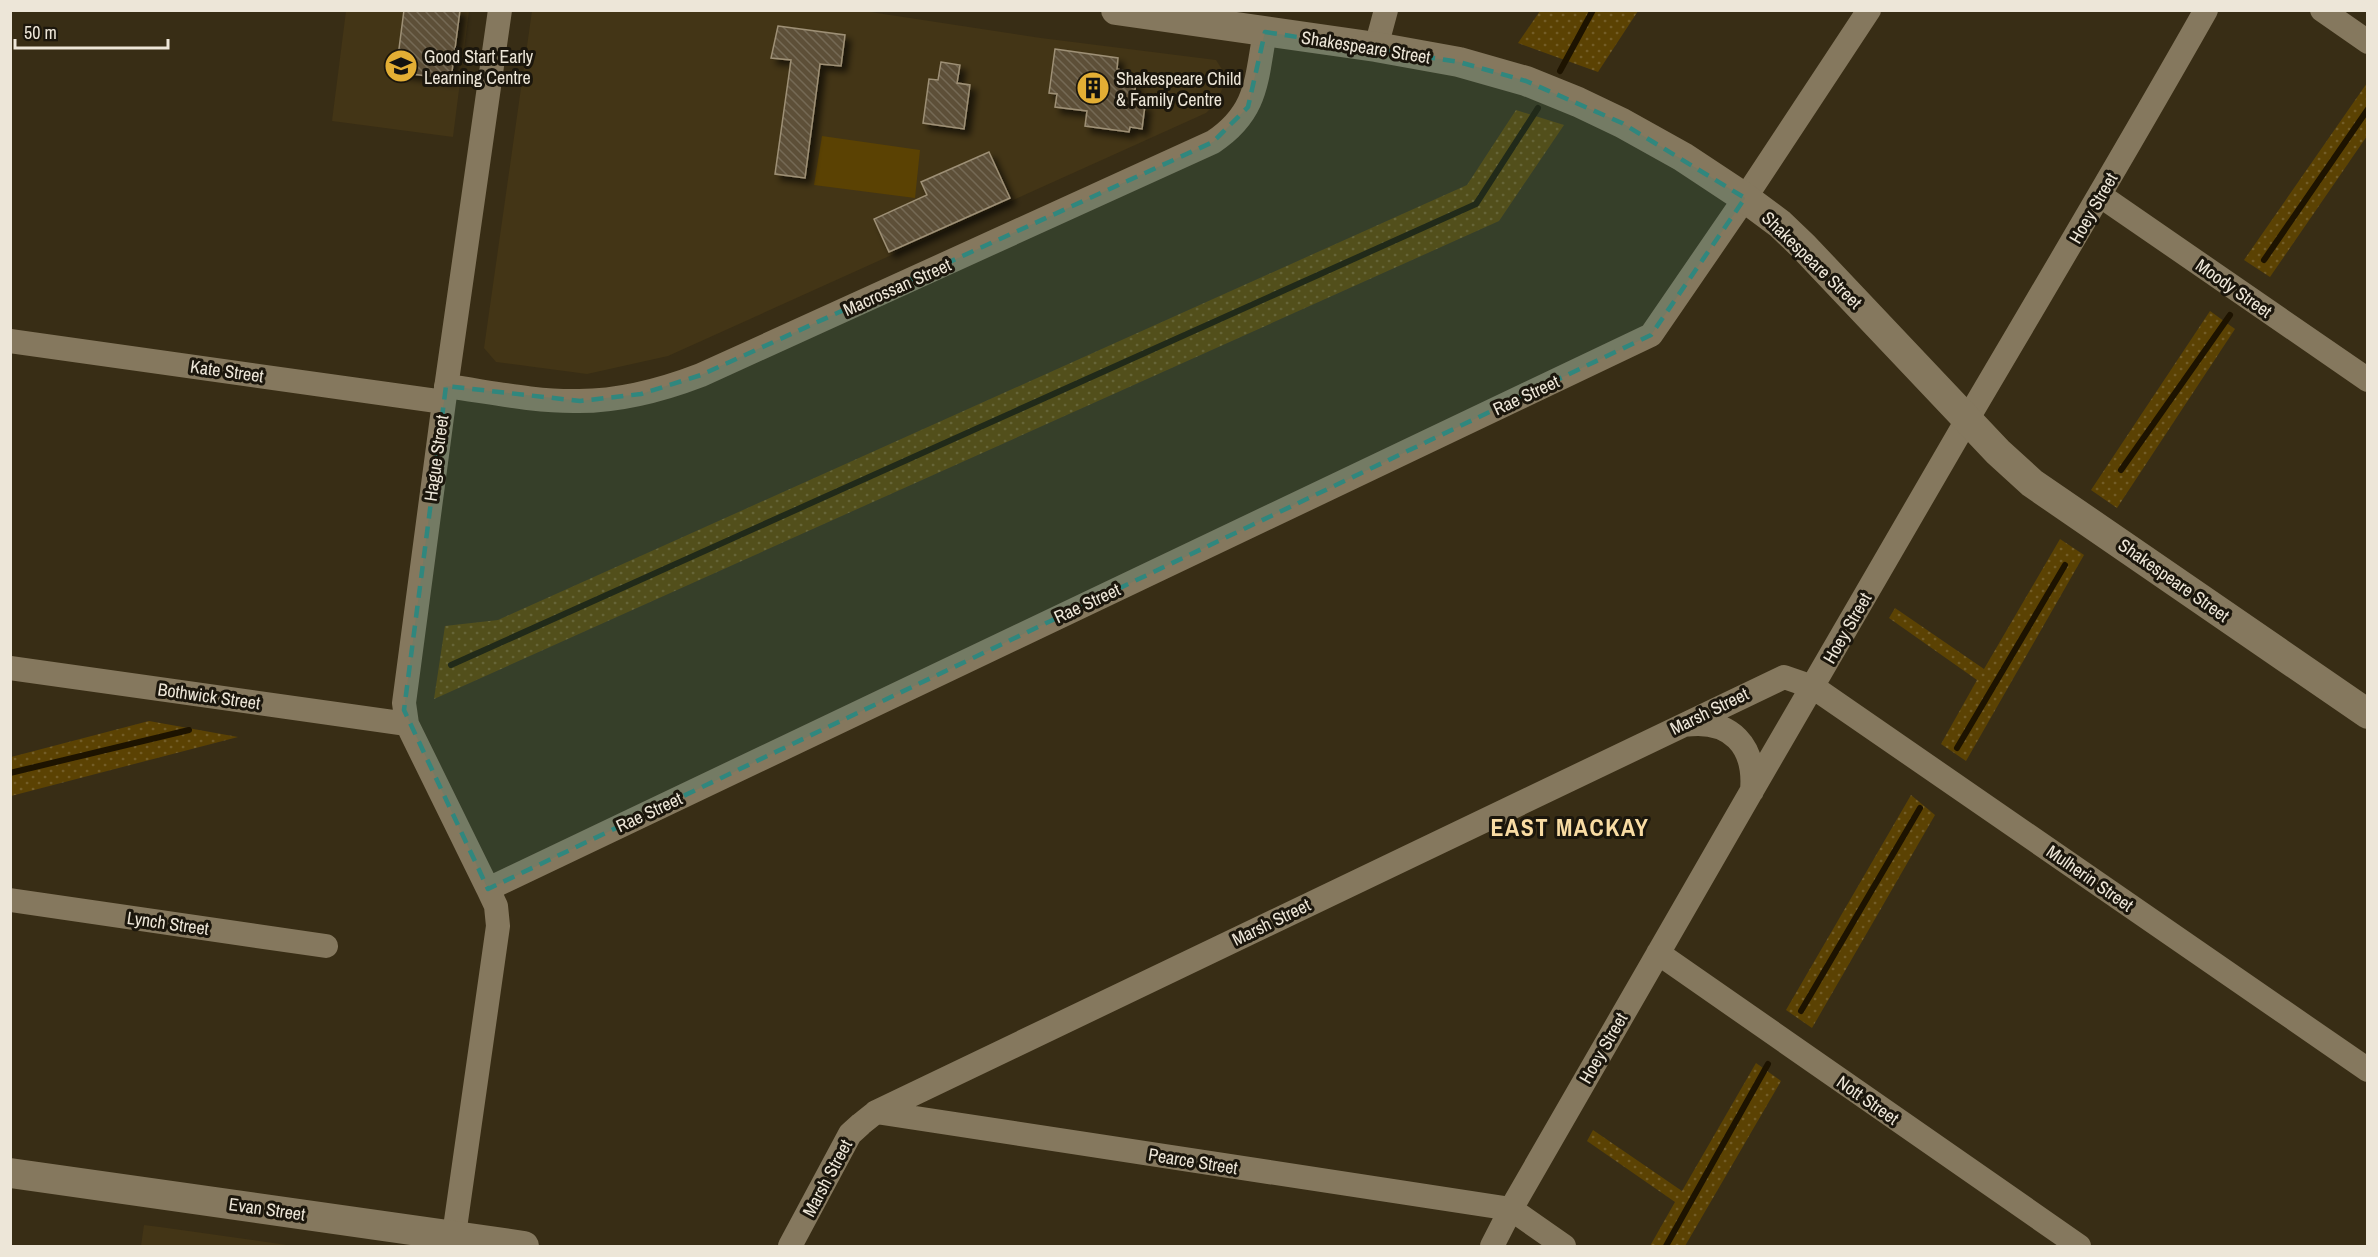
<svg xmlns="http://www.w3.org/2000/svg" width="2378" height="1257" font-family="'Archivo Narrow',sans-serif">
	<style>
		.built { fill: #433516 }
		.green { fill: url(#green-dots) }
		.pitch { fill: #5b4203 }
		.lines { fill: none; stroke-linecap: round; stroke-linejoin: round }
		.stream { stroke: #1d1300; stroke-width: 6 }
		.building { fill: url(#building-back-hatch); stroke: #9e9076; stroke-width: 1.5; filter: url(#shadow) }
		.minor { stroke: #85785e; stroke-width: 24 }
		.tertiary { stroke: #85785e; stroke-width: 30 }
		.marked { fill: #30877e; fill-opacity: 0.2; stroke: #30877e; stroke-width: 4.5; stroke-dasharray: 12 8; stroke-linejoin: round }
		.labels { text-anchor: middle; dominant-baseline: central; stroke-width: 6; stroke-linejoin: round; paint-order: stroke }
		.street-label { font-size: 18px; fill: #ede6d8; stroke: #1b160c }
		.poi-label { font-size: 18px; fill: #ede6d8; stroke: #1b160c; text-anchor: start }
		.district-label { font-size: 24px; font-weight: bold; letter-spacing: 1.5px; fill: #f9dca3; stroke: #1b160c }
	</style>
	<defs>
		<pattern id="green-dots" width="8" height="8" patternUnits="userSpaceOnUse" patternTransform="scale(1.5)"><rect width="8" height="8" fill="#5b4203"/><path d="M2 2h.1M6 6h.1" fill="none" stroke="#735d27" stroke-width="1.8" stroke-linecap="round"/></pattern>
		<pattern id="building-back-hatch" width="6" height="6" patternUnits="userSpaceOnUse" patternTransform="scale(1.5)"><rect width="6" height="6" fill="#5d5038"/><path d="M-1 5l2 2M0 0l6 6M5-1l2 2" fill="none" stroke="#756954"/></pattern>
		<filter id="shadow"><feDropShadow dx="5.5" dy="5.5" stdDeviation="3" flood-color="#0009"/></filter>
	</defs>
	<rect width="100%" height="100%" fill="#382d15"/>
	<path class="built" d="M346 11H469L453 137 332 121Z
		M532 11H864L1041 38 1216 60 1227 77 1217 102 1206 113 668 356 587 374 496 362 484 348Z
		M144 1225 160 1227 294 1246H141Z"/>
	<path class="green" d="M1540 11V10L1638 11 1598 72 1518 43Z
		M2367 83V136L2270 277 2244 260Z
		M1516 110 1564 125 1499 221 434 699 445 626 498 620 1467 185Z
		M2210 311 2235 329 2117 508 2091 490Z
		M2060 539 2084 555 1966 761 1941 744 1977 680 1889 618 1895 608 1984 669Z
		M149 721 238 737 11 796V757Z
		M1911 795 1935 815 1812 1028 1786 1010Z
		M1756 1063 1781 1081 1685 1246H1650L1675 1202 1587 1141 1593 1130 1682 1191Z"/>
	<path class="pitch" d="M822 136 920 150 915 198 814 185Z"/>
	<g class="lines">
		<path class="stream" d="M1560 71 1593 10
			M2264 260 2368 109
			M2121 470 2230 315
			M451 665 1476 204 1538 108
			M1957 748 2065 565
			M10 773 189 730
			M1801 1011 1920 808
			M1666 1246 1768 1064"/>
	</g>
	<path class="building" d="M404 10H460L451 79 396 72Z
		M778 26 845 35 841 66 820 64 805 178 775 174 791 60 771 58Z
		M1055 49 1118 58 1117 69 1125 71 1124 81 1136 83 1133 103 1145 105 1142 129 1130 127 1129 132 1085 126 1087 111 1055 107 1057 94 1049 93Z
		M941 62 960 65 957 83 970 85 964 129 923 123 929 79 938 80Z
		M989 152 1010 198 889 252 874 219 927 195 921 182Z"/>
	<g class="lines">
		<path class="minor" d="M2322 10 2368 42
			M1376 47 1386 10
			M2101 196 2368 380
			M10 341 444 402
			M446 386C490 392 535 402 579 401 622 401 662 390 701 375L1213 142C1258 112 1256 80 1265 32
			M10 668 407 724
			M1684 725C1731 718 1756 746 1752 791
			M488 889 407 724 404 703 444 402 500 10
			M10 900 326 946
			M1658 953 2079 1246
			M876 1112 1511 1209 1564 1246
			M454 1235 498 926 496 906 488 889 1651 335 1745 198 1869 10
			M790 1246 850 1134 861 1124 876 1112 1784 677 1813 687 2368 1070
			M1492 1246 1511 1209C1662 946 1814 682 1967 420 2047 284 2128 148 2206 10"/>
		<path class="tertiary" d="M1116 10 1376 47 1459 62 1526 81 1578 102 1622 123 1683 157 1745 198 1780 224 1803 246 1998 452 2032 483 2368 714
			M10 1173 524 1246"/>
	</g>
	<path class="marked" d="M1265 32 1459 62 1526 81 1622 123 1745 198 1651 335 488 889 404 710 446 386 580 401 641 394 701 375 1213 142 1248 107Z"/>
	<defs>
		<symbol id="school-disc" viewBox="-11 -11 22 22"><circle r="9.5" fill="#e3ae34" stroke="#1b160c"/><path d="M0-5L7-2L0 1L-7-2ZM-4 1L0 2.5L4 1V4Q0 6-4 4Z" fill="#111"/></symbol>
		<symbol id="building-disc" viewBox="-11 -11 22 22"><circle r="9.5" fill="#e3ae34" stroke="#1b160c"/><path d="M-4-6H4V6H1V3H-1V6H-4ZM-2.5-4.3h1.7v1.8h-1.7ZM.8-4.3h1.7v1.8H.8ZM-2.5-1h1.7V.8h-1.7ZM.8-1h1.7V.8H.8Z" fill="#111"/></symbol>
	</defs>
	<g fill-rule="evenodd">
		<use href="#school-disc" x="382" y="47" width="38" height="38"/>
		<use href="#building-disc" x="1074" y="69" width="38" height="38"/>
	</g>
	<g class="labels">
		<g class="street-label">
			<text transform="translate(1366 47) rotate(9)">Shakespeare Street</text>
			<text transform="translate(2093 208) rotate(-60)">Hoey Street</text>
			<text transform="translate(1812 260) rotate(44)">Shakespeare Street</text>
			<text transform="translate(897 287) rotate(-24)">Macrossan Street</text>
			<text transform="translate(2234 288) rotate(35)">Moody Street</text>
			<text transform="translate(227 371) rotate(8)">Kate Street</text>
			<text transform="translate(1526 395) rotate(-25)">Rae Street</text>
			<text transform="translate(436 458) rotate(-82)">Hague Street</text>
			<text transform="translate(2174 580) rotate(35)">Shakespeare Street</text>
			<text transform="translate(1087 603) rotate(-25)">Rae Street</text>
			<text transform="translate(1847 628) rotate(-60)">Hoey Street</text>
			<text transform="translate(209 696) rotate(8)">Bothwick Street</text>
			<text transform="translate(1709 711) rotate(-26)">Marsh Street</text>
			<text transform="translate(649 812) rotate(-25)">Rae Street</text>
			<text transform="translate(2090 878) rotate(35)">Mulherin Street</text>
			<text transform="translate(1271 922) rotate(-26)">Marsh Street</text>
			<text transform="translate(168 923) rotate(8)">Lynch Street</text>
			<text transform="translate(1603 1048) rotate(-60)">Hoey Street</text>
			<text transform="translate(1868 1100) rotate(35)">Nott Street</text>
			<text transform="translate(1193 1161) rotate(9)">Pearce Street</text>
			<text transform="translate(827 1178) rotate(-62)">Marsh Street</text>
			<text transform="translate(267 1209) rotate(8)">Evan Street</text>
		</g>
		<g class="poi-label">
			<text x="424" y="56">Good Start Early<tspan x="424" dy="21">Learning Centre</tspan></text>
			<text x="1116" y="78">Shakespeare Child<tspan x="1116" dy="21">&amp; Family Centre</tspan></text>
		</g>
		<g class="district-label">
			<text x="1570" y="827">EAST MACKAY</text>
		</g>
	</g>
	<rect width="2378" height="1257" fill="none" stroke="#ede6d8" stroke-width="24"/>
	<path d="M15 39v9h153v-9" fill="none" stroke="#ede6d8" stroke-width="3"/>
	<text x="24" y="39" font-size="18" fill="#ede6d8" stroke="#1b160c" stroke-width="4.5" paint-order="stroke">50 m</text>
</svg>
